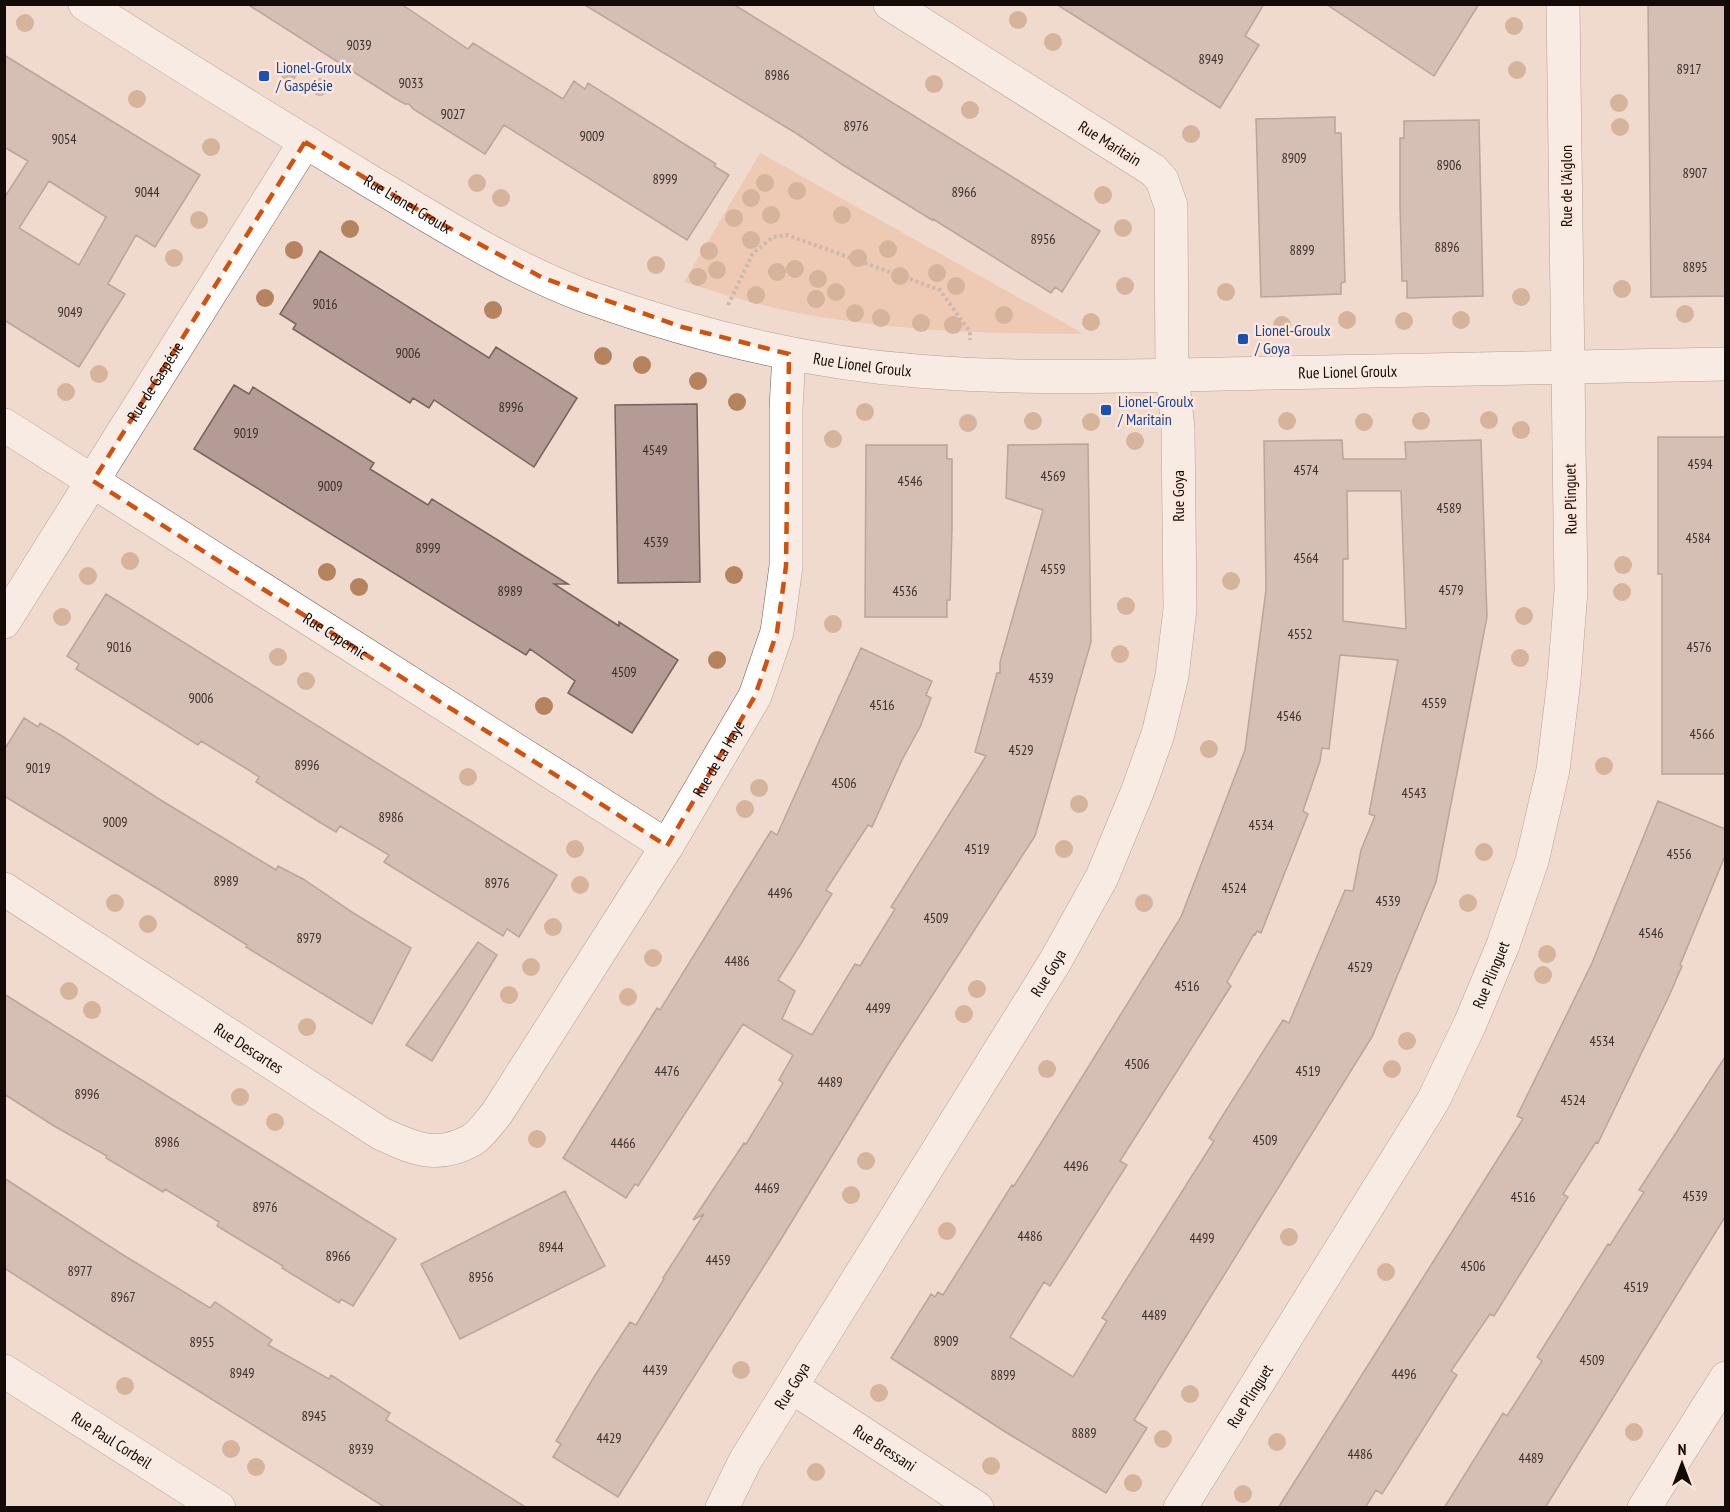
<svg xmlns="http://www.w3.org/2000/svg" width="1730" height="1512" font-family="'PT Sans Narrow',sans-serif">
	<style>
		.green { fill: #eab698 }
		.building { fill: #b49b96; stroke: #78625d; stroke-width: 1.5; fill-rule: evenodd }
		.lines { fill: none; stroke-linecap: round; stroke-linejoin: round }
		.minor-casing { stroke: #6d5b50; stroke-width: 34 }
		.path { stroke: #a08f86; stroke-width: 4; stroke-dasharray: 3 3; stroke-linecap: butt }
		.minor { stroke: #fff; stroke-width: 33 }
		.tree { fill: #b5845e }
		.marked { fill: none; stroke: #d3510c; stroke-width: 4.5; stroke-dasharray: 12 8; stroke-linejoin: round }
		.transit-dot { fill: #1a4fb4; stroke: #fde7da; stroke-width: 2 }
		.labels { text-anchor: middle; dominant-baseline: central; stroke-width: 5; stroke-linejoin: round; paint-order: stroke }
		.number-label { font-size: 14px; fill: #3a2f2b }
		.transit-label { font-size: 16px; fill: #164399; stroke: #fde7da; text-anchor: start }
		.street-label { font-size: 16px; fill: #120b07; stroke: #fde7da }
	</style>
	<rect width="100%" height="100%" fill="#f0dacd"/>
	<path class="green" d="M760 153 1084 334C988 334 893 331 798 313 760 306 722 294 684 282Z"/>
	<path class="building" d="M247 4H401L468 49 473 43 563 99 574 81 585 89 588 83 716 164 714 166 729 175 687 240 504 125 485 154 413 109 409 104H405L396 99Z
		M583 4H733L1100 231 1062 292 1055 287 1051 293 933 219 932 220 843 165 794 132Z
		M1056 4H1264L1245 36 1259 45 1220 108Z
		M1326 4H1479L1434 76Z
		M1648 4H1725V296L1651 297Z
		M4 55 200 175 155 247 136 235 108 284 125 294 79 367 4 320V198L28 161 4 147ZM49 181 106 217 79 265 19 228Z
		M1335 117V133H1341L1345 282 1341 283V294L1261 297 1256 119Z
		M1479 120 1483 296 1407 298V281H1402L1400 206V138H1404V121Z
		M320 251 489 358 496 347 577 398 534 467 434 400 429 408 413 398 410 403 293 329 296 324 280 314Z
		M234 385 249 394 253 387 302 418 374 463 370 469 428 505 432 499 568 584H554L619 626V622L678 660 632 733 568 693 575 681 530 649 526 655 194 449Z
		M697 404 700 582 618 583 615 405Z
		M1658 437H1725V774H1662V574H1658Z
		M1342 440 1343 459H1406L1405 442 1481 440 1487 617 1436 882 1372 1037 1134 1420 1147 1428 1106 1493 1007 1433 891 1358 931 1294 935 1297 938 1292 943 1295 1012 1185 1014 1186 1066 1103 1181 917 1245 750 1266 590 1264 441ZM1347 491H1401L1406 629 1343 621V559H1348ZM1340 655 1398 660 1369 814 1375 816 1361 850 1353 891 1345 890 1289 1023 1283 1020 1220 1120 1209 1138 1214 1141 1102 1318 1107 1321 1073 1377 1010 1337 1044 1282 1050 1286 1127 1165 1120 1161 1231 986 1227 982 1254 934 1255 935 1257 931 1261 933 1308 814 1303 811 1320 761 1322 748 1329 749Z
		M1088 444 1091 642 1035 836 888 1064 778 1244 618 1497 553 1457 561 1444 556 1441 594 1377 630 1322 636 1325 664 1279 663 1278 704 1214 693 1220 744 1143 746 1144 783 1083 779 1080 793 1055 743 1024 638 1186 635 1184 626 1198 563 1158 657 1008 660 1010 771 831 777 835 861 648 932 681 926 695 931 698 920 727 902 760 872 827 868 825 826 890 832 894 778 980 795 991 782 1019 812 1035 855 964 860 966 895 909 891 907 986 756 975 752 997 673H1000V662L1043 510 1006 498 1008 445Z
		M866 445H947V459H952V529L950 600H947V617H865Z
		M106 594 557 875 519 937 507 929 503 936 384 862 389 855 340 826 336 832 321 823 256 782 259 777 247 769 201 741 198 745 76 669 79 664 67 656Z
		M24 718 38 727 40 723 62 736 159 799 276 870 278 866 303 879 355 914 411 948 372 1024 246 947 247 945 158 889 4 796V750Z
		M1658 801 1725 829V856L1680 965 1682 966 1669 996 1598 1143 1596 1142 1563 1194 1568 1197 1494 1316 1490 1314 1451 1371 1457 1375 1382 1494 1376 1490 1365 1508H1278L1523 1119 1517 1116 1592 963Z
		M478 942 497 955 432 1061 406 1045Z
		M4 994 396 1239 353 1306 341 1299 339 1303 282 1268 283 1266 217 1226 219 1222 165 1189 163 1192 106 1158 107 1156 54 1126 4 1094Z
		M1725 1057V1217L1545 1508H1444L1503 1413 1507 1416 1542 1361 1537 1357 1608 1244 1610 1245 1644 1192 1639 1190Z
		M4 1178 120 1253 210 1308 215 1302 272 1340 268 1345 329 1379 331 1375 390 1413 386 1420 527 1508H386L101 1330 4 1268Z
		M565 1191 605 1266 460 1339 421 1264Z"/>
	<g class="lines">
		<defs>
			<g id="minor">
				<path id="s1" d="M85 4C180 65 276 124 373 183 442 224 512 269 588 297 694 335 805 362 917 371 1036 381 1155 375 1274 373 1424 370 1575 367 1726 364"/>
				<path id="s2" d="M4 425 667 846"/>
				<path id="s3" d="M4 622 305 142"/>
				<path id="s4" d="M4 889 380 1133C412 1148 437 1160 472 1140 481 1135 490 1121 497 1113L667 846 755 696 777 632 786 566V408L789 354"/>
				<path id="s5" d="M4 1371 219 1508"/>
				<path id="s6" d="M792 1387 977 1508"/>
				<path id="s7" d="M722 1508 745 1461 1056 960 1102 877 1138 790 1158 734 1172 676 1180 609 1178 428 1172 375 1171 206 1162 180 1153 170 890 4"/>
				<path id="s8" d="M1180 1508 1433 1101 1470 1024 1503 945 1532 861 1553 770 1564 680 1571 591 1563 4"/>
				<path d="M1644 1508 1726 1378"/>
			</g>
		</defs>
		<use href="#minor" class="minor-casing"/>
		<path class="path" d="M728 305 753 253 773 237 787 235 940 290 970 332V340"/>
		<use href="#minor" class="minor"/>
	</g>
	<g class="tree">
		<circle cx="1018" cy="20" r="9"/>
		<circle cx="25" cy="23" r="9"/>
		<circle cx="1514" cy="26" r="9"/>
		<circle cx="1053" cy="42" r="9"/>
		<circle cx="1517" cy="70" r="9"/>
		<circle cx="289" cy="72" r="9"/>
		<circle cx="934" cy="84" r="9"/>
		<circle cx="320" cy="87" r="9"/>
		<circle cx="137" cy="99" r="9"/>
		<circle cx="1619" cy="103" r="9"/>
		<circle cx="970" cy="110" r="9"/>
		<circle cx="1620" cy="127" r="9"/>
		<circle cx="1191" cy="134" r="9"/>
		<circle cx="211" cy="147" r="9"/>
		<circle cx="477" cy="183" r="9"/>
		<circle cx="765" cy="183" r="9"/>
		<circle cx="797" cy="191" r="9"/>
		<circle cx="1103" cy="195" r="9"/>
		<circle cx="501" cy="198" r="9"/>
		<circle cx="751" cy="198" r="9"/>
		<circle cx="771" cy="215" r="9"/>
		<circle cx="842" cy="215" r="9"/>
		<circle cx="734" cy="218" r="9"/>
		<circle cx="199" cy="220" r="9"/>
		<circle cx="1123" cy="228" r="9"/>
		<circle cx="350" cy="229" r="9"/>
		<circle cx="751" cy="240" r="9"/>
		<circle cx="888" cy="249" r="9"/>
		<circle cx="294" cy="250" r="9"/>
		<circle cx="709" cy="251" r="9"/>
		<circle cx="174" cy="258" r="9"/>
		<circle cx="858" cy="258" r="9"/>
		<circle cx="656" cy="265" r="9"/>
		<circle cx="795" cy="269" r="9"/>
		<circle cx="717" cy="270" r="9"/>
		<circle cx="777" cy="272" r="9"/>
		<circle cx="937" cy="273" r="9"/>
		<circle cx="900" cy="276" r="9"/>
		<circle cx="698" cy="277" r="9"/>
		<circle cx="818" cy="279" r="9"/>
		<circle cx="956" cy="286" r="9"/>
		<circle cx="1125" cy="286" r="9"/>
		<circle cx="1622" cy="289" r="9"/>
		<circle cx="836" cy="292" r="9"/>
		<circle cx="1226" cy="292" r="9"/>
		<circle cx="756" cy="295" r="9"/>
		<circle cx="1521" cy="297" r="9"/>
		<circle cx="265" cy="298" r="9"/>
		<circle cx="816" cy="299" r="9"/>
		<circle cx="493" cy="310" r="9"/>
		<circle cx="855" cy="313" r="9"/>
		<circle cx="1685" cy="314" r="9"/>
		<circle cx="1004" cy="315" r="9"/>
		<circle cx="881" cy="318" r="9"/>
		<circle cx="1347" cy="320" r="9"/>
		<circle cx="1461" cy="320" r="9"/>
		<circle cx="1404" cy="321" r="9"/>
		<circle cx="1091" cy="322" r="9"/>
		<circle cx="921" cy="323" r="9"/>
		<circle cx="953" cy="325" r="9"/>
		<circle cx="1282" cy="325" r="9"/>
		<circle cx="603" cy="356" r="9"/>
		<circle cx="642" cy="365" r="9"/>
		<circle cx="99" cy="374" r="9"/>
		<circle cx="698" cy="381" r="9"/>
		<circle cx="66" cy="392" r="9"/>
		<circle cx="737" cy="402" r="9"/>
		<circle cx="865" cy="412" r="9"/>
		<circle cx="1489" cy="420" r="9"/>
		<circle cx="1033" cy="421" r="9"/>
		<circle cx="1287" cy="421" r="9"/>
		<circle cx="1421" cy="421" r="9"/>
		<circle cx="1091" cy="422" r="9"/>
		<circle cx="1364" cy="422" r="9"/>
		<circle cx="968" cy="423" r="9"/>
		<circle cx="1521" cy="430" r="9"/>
		<circle cx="833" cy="439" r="9"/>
		<circle cx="1135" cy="441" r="9"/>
		<circle cx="130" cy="561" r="9"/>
		<circle cx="1623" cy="565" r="9"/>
		<circle cx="327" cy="572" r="9"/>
		<circle cx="734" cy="575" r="9"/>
		<circle cx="88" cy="576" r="9"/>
		<circle cx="1231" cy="581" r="9"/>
		<circle cx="359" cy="587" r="9"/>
		<circle cx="1622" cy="592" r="9"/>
		<circle cx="1126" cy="606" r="9"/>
		<circle cx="1524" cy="616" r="9"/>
		<circle cx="62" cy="617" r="9"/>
		<circle cx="833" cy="624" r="9"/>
		<circle cx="1120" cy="654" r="9"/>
		<circle cx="278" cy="657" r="9"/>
		<circle cx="1520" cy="658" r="9"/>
		<circle cx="717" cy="660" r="9"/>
		<circle cx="306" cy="681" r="9"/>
		<circle cx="544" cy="706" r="9"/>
		<circle cx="1209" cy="749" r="9"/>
		<circle cx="1604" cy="766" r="9"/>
		<circle cx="468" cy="777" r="9"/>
		<circle cx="759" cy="788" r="9"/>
		<circle cx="1079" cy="804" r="9"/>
		<circle cx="745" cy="809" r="9"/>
		<circle cx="575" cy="849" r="9"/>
		<circle cx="1064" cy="849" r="9"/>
		<circle cx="1484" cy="852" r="9"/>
		<circle cx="580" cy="885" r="9"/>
		<circle cx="115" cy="903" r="9"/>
		<circle cx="1144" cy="903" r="9"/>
		<circle cx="1468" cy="903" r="9"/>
		<circle cx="148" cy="924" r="9"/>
		<circle cx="553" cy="927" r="9"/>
		<circle cx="1547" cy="954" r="9"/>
		<circle cx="653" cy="958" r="9"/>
		<circle cx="531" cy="967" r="9"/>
		<circle cx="1543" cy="975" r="9"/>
		<circle cx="977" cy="989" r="9"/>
		<circle cx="69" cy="991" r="9"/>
		<circle cx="509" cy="995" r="9"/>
		<circle cx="628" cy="997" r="9"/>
		<circle cx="92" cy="1010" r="9"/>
		<circle cx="964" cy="1014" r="9"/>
		<circle cx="307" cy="1027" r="9"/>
		<circle cx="1407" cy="1041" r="9"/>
		<circle cx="1047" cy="1069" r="9"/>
		<circle cx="1392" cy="1069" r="9"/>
		<circle cx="240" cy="1097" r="9"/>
		<circle cx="275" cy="1122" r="9"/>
		<circle cx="537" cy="1139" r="9"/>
		<circle cx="866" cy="1161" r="9"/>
		<circle cx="851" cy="1195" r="9"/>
		<circle cx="947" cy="1231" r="9"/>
		<circle cx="1289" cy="1237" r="9"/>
		<circle cx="1386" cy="1272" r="9"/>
		<circle cx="741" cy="1370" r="9"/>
		<circle cx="125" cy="1386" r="9"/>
		<circle cx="879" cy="1393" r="9"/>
		<circle cx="1190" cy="1394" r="9"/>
		<circle cx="1634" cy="1432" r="9"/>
		<circle cx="1163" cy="1439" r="9"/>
		<circle cx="1277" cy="1442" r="9"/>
		<circle cx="231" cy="1449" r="9"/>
		<circle cx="991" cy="1466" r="9"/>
		<circle cx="256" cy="1467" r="9"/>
		<circle cx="816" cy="1472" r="9"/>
		<circle cx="1133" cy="1483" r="9"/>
		<circle cx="1243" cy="1494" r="9"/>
	</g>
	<path d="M0 0H1730V1512H0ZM305 142 440 223 543 278 682 327 789 354 786 566 777 632 755 696 667 846 93 481Z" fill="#f0dacd" fill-opacity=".55" fill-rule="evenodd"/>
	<path class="marked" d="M305 142 440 223 543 278 682 327 789 354 786 566 777 632 755 696 667 846 93 481Z"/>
	<g class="transit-dot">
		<rect x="258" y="70" width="12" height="12" rx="3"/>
		<rect x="1237" y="333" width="12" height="12" rx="3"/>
		<rect x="1100" y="404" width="12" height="12" rx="3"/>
	</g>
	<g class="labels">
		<g class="number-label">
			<text x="359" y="45">9039</text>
			<text x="1211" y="59">8949</text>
			<text x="1689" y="69">8917</text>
			<text x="777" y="75">8986</text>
			<text x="411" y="83">9033</text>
			<text x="453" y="114">9027</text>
			<text x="856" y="126">8976</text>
			<text x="592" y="136">9009</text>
			<text x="64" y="139">9054</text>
			<text x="1294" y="158">8909</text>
			<text x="1449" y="165">8906</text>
			<text x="1695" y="173">8907</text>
			<text x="665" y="179">8999</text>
			<text x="147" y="192">9044</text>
			<text x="964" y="192">8966</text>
			<text x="1043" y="239">8956</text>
			<text x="1447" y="247">8896</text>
			<text x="1302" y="250">8899</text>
			<text x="1695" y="267">8895</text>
			<text x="325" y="304">9016</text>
			<text x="70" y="312">9049</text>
			<text x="408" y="353">9006</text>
			<text x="511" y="407">8996</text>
			<text x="246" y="433">9019</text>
			<text x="655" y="450">4549</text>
			<text x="1700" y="464">4594</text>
			<text x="1306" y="470">4574</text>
			<text x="1053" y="476">4569</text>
			<text x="910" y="481">4546</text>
			<text x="330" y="486">9009</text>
			<text x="1449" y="508">4589</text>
			<text x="1698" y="538">4584</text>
			<text x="656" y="542">4539</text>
			<text x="428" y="548">8999</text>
			<text x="1306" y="558">4564</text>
			<text x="1053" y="569">4559</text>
			<text x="1451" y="590">4579</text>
			<text x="510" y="591">8989</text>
			<text x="905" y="591">4536</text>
			<text x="1300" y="634">4552</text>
			<text x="119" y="647">9016</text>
			<text x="1699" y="647">4576</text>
			<text x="624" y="672">4509</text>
			<text x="1041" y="678">4539</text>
			<text x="201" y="698">9006</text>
			<text x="1434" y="703">4559</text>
			<text x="882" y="705">4516</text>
			<text x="1289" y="716">4546</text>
			<text x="1702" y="734">4566</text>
			<text x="1021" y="750">4529</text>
			<text x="307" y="765">8996</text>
			<text x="38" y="768">9019</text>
			<text x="844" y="783">4506</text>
			<text x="1414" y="793">4543</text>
			<text x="391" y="817">8986</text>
			<text x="115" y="822">9009</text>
			<text x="1261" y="825">4534</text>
			<text x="977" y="849">4519</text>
			<text x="1679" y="854">4556</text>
			<text x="226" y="881">8989</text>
			<text x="497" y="883">8976</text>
			<text x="1234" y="888">4524</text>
			<text x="780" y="893">4496</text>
			<text x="1388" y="901">4539</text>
			<text x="936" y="918">4509</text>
			<text x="1651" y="933">4546</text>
			<text x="309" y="938">8979</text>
			<text x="737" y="961">4486</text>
			<text x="1360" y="967">4529</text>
			<text x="1187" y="986">4516</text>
			<text x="878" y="1008">4499</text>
			<text x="1602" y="1041">4534</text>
			<text x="1137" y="1064">4506</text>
			<text x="667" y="1071">4476</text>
			<text x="1308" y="1071">4519</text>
			<text x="830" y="1082">4489</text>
			<text x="87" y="1094">8996</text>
			<text x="1573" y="1100">4524</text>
			<text x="1265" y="1140">4509</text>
			<text x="167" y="1142">8986</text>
			<text x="623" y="1143">4466</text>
			<text x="1076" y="1166">4496</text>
			<text x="767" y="1188">4469</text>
			<text x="1695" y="1196">4539</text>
			<text x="1523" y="1197">4516</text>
			<text x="265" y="1207">8976</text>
			<text x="1030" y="1236">4486</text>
			<text x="1202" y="1238">4499</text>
			<text x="551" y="1247">8944</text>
			<text x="338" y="1256">8966</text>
			<text x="718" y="1260">4459</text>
			<text x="1473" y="1266">4506</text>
			<text x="80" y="1271">8977</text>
			<text x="481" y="1277">8956</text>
			<text x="1636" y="1287">4519</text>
			<text x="123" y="1297">8967</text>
			<text x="1154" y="1315">4489</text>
			<text x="946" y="1341">8909</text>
			<text x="202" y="1342">8955</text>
			<text x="1592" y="1360">4509</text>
			<text x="655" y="1370">4439</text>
			<text x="242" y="1373">8949</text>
			<text x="1404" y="1374">4496</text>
			<text x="1003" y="1375">8899</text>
			<text x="314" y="1416">8945</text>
			<text x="1084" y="1433">8889</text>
			<text x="609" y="1438">4429</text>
			<text x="361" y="1449">8939</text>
			<text x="1360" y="1454">4486</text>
			<text x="1531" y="1458">4489</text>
		</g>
		<g class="transit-label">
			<text x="276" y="67">Lionel-Groulx<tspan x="276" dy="18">/ Gaspésie</tspan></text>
			<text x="1255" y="330">Lionel-Groulx<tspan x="1255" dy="18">/ Goya</tspan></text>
			<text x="1118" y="401">Lionel-Groulx<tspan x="1118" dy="18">/ Maritain</tspan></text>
		</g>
		<g class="street-label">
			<text transform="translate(1110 143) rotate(32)">Rue Maritain</text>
			<text transform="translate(1566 186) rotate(-90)">Rue de l'Aiglon</text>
			<text stroke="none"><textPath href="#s1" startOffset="380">Rue Lionel Groulx</textPath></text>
			<text stroke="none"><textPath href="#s1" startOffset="866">Rue Lionel Groulx</textPath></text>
			<text stroke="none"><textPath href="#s1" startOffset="1352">Rue Lionel Groulx</textPath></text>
			<text stroke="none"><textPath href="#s3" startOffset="284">Rue de Gaspésie</textPath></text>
			<text transform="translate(1178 496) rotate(-90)">Rue Goya</text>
			<text transform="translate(1570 499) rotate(-91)">Rue Plinguet</text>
			<text stroke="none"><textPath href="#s2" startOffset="393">Rue Copernic</textPath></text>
			<text stroke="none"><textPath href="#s4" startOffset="1000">Rue de La Haye</textPath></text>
			<text stroke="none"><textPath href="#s7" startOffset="627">Rue Goya</textPath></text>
			<text stroke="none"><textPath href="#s8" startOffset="618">Rue Plinguet</textPath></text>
			<text stroke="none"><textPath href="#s4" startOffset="292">Rue Descartes</textPath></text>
			<text stroke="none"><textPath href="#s7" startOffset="141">Rue Goya</textPath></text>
			<text stroke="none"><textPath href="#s8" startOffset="132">Rue Plinguet</textPath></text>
			<text stroke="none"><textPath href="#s5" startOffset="128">Rue Paul Corbeil</textPath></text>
			<text stroke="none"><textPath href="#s6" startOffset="111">Rue Bressani</textPath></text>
		</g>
	</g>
	<rect width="1730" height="1512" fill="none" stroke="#120b07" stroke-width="12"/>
	<g transform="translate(1682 1464)" stroke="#fde7da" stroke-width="4.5" paint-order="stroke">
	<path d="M0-4.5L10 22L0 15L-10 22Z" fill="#120b07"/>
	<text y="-9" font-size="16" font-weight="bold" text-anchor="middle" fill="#120b07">N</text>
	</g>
</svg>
